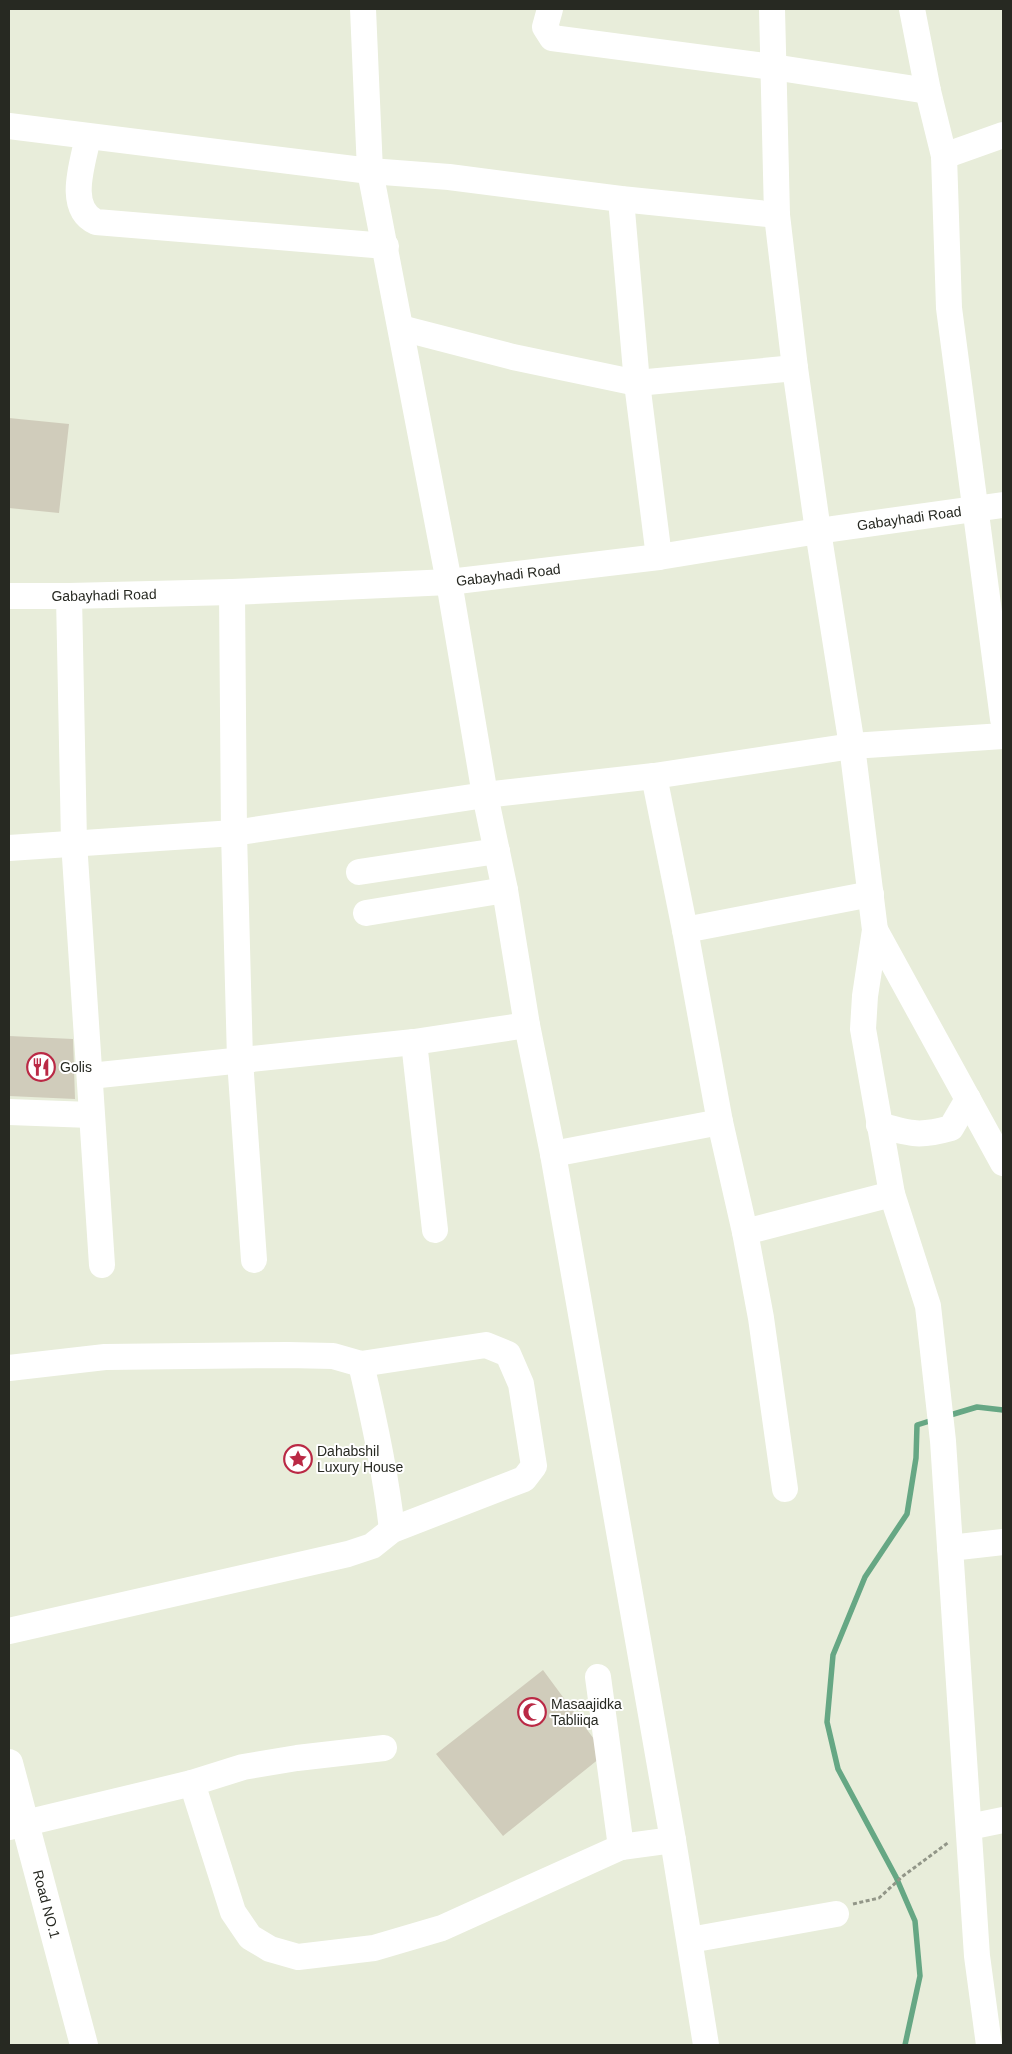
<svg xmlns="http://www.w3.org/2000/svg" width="1012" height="2054" font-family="Arial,sans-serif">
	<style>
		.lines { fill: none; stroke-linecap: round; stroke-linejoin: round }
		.stream { stroke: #66a784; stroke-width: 5.5 }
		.building { fill: #d0ccbb }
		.path { stroke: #929688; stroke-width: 3; stroke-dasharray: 4 2.5; stroke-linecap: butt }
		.minor { stroke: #fff; stroke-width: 26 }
		.highway { stroke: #fff; stroke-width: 28 }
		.labels { text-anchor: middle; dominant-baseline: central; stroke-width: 4; stroke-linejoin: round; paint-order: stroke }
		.street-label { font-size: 14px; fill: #272922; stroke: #fff }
		.poi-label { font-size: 14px; fill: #272922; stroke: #fff; text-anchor: start }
	</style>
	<rect width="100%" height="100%" fill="#e8edda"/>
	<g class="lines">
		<path class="stream" d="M947 1416 977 1407 1003 1410
			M905 2045 920 1976 915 1921 896 1877 838 1769 827 1722 833 1655 865 1577 907 1514 916 1458 917 1425 933 1420"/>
	</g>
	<path class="building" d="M9 418 69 424 59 513 9 508Z
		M9 1036 73 1039 75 1099 9 1096Z
		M543 1670 605 1754 503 1836 436 1754Z"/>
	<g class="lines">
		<path class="path" d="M853 1904 879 1898 903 1876 949 1842"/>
		<g class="minor">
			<path d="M363 9 370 171 449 582 485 795 505 890 527 1025 553 1154 673 1840 706 2045"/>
			<path d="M550 9 545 27 552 38 773 67 928 91"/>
			<path d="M772 9 777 215 795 368"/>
			<path d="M912 9 928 91 944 156 949 308 1003 719"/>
			<path d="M9 126 370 171 449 177 621 199 777 215"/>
			<path d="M88 137C83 163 66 208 96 222L386 246"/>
			<path d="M944 156 1003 135"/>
			<path d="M621 199 637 383 659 557"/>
			<path d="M401 328 513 357 637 383 795 368 818 531 852 746 875 930 865 996 863 1029 892 1194 928 1306 943 1441 977 1956 989 2045"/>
			<path d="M232 592 234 833 240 1060 254 1260"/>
			<path id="s1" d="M9 596H69L232 592 449 582 659 557 818 531 1003 505"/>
			<path d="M69 596 74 842 102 1265"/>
			<path d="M9 848 234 833 485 795 654 776 852 746 1003 736"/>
			<path d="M359 872 497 851"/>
			<path d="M366 913 505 890"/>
			<path d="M685 930 871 894"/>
			<path d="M875 930 1003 1163"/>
			<path d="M414 1042 435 1230"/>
			<path d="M90 1076 414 1042 527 1025"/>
			<path d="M9 1112 91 1115"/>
			<path d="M720 1122 745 1232 761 1318 785 1489"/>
			<path d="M879 1125C911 1134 919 1137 951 1128L968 1099"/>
			<path d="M553 1154 720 1122 685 930 654 776"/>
			<path d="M745 1232 892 1194"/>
			<path d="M361 1364C374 1419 386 1474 392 1530"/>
			<path d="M9 1368 105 1357 288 1355 333 1356 361 1364 486 1345 508 1354 521 1384 534 1466 524 1479 392 1530 372 1546 348 1554 9 1631"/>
			<path d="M950 1548 1003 1542"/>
			<path d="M598 1677 621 1847"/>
			<path d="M192 1783 233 1912 250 1937 270 1949 298 1957 374 1948 442 1928 621 1847 673 1840"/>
			<path d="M9 1827 192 1783 243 1767 297 1758 384 1748"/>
			<path d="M969 1827 1003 1820"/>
			<path d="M690 1940 836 1914"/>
		</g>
		<path class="highway" id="s2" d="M9 1763 84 2045"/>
	</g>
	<defs>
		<symbol id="restaurant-ring" viewBox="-11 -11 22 22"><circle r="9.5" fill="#fff" stroke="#ba2945" stroke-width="1.5"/><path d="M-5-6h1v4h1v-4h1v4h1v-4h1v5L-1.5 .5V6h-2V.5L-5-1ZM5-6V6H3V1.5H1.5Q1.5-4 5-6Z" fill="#ba2945"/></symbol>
		<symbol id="sight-ring" viewBox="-11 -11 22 22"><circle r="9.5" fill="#fff" stroke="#ba2945" stroke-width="1.5"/><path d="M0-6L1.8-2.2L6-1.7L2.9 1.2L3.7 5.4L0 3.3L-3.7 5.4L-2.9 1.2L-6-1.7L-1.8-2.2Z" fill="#ba2945"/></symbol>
		<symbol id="mosque-ring" viewBox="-11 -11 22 22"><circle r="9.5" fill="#fff" stroke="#ba2945" stroke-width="1.5"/><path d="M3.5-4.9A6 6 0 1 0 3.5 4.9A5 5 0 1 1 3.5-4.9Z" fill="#ba2945"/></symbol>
	</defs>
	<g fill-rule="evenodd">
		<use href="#restaurant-ring" x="25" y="1051" width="32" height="32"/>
		<use href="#sight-ring" x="282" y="1443" width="32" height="32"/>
		<use href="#mosque-ring" x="516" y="1696" width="32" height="32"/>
	</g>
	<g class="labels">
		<g class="street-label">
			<text stroke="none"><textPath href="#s1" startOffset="905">Gabayhadi Road</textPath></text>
			<text stroke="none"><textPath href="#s1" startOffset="500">Gabayhadi Road</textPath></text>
			<text stroke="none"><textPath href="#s1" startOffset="95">Gabayhadi Road</textPath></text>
			<text stroke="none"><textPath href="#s2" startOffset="146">Road NO.1</textPath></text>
		</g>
		<g class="poi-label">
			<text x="60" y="1067">Golis</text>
			<text x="317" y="1451">Dahabshil<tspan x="317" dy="16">Luxury House</tspan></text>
			<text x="551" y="1704">Masaajidka<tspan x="551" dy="16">Tabliiqa</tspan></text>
		</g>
	</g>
	<rect width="1012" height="2054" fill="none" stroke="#272922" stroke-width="20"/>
</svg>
